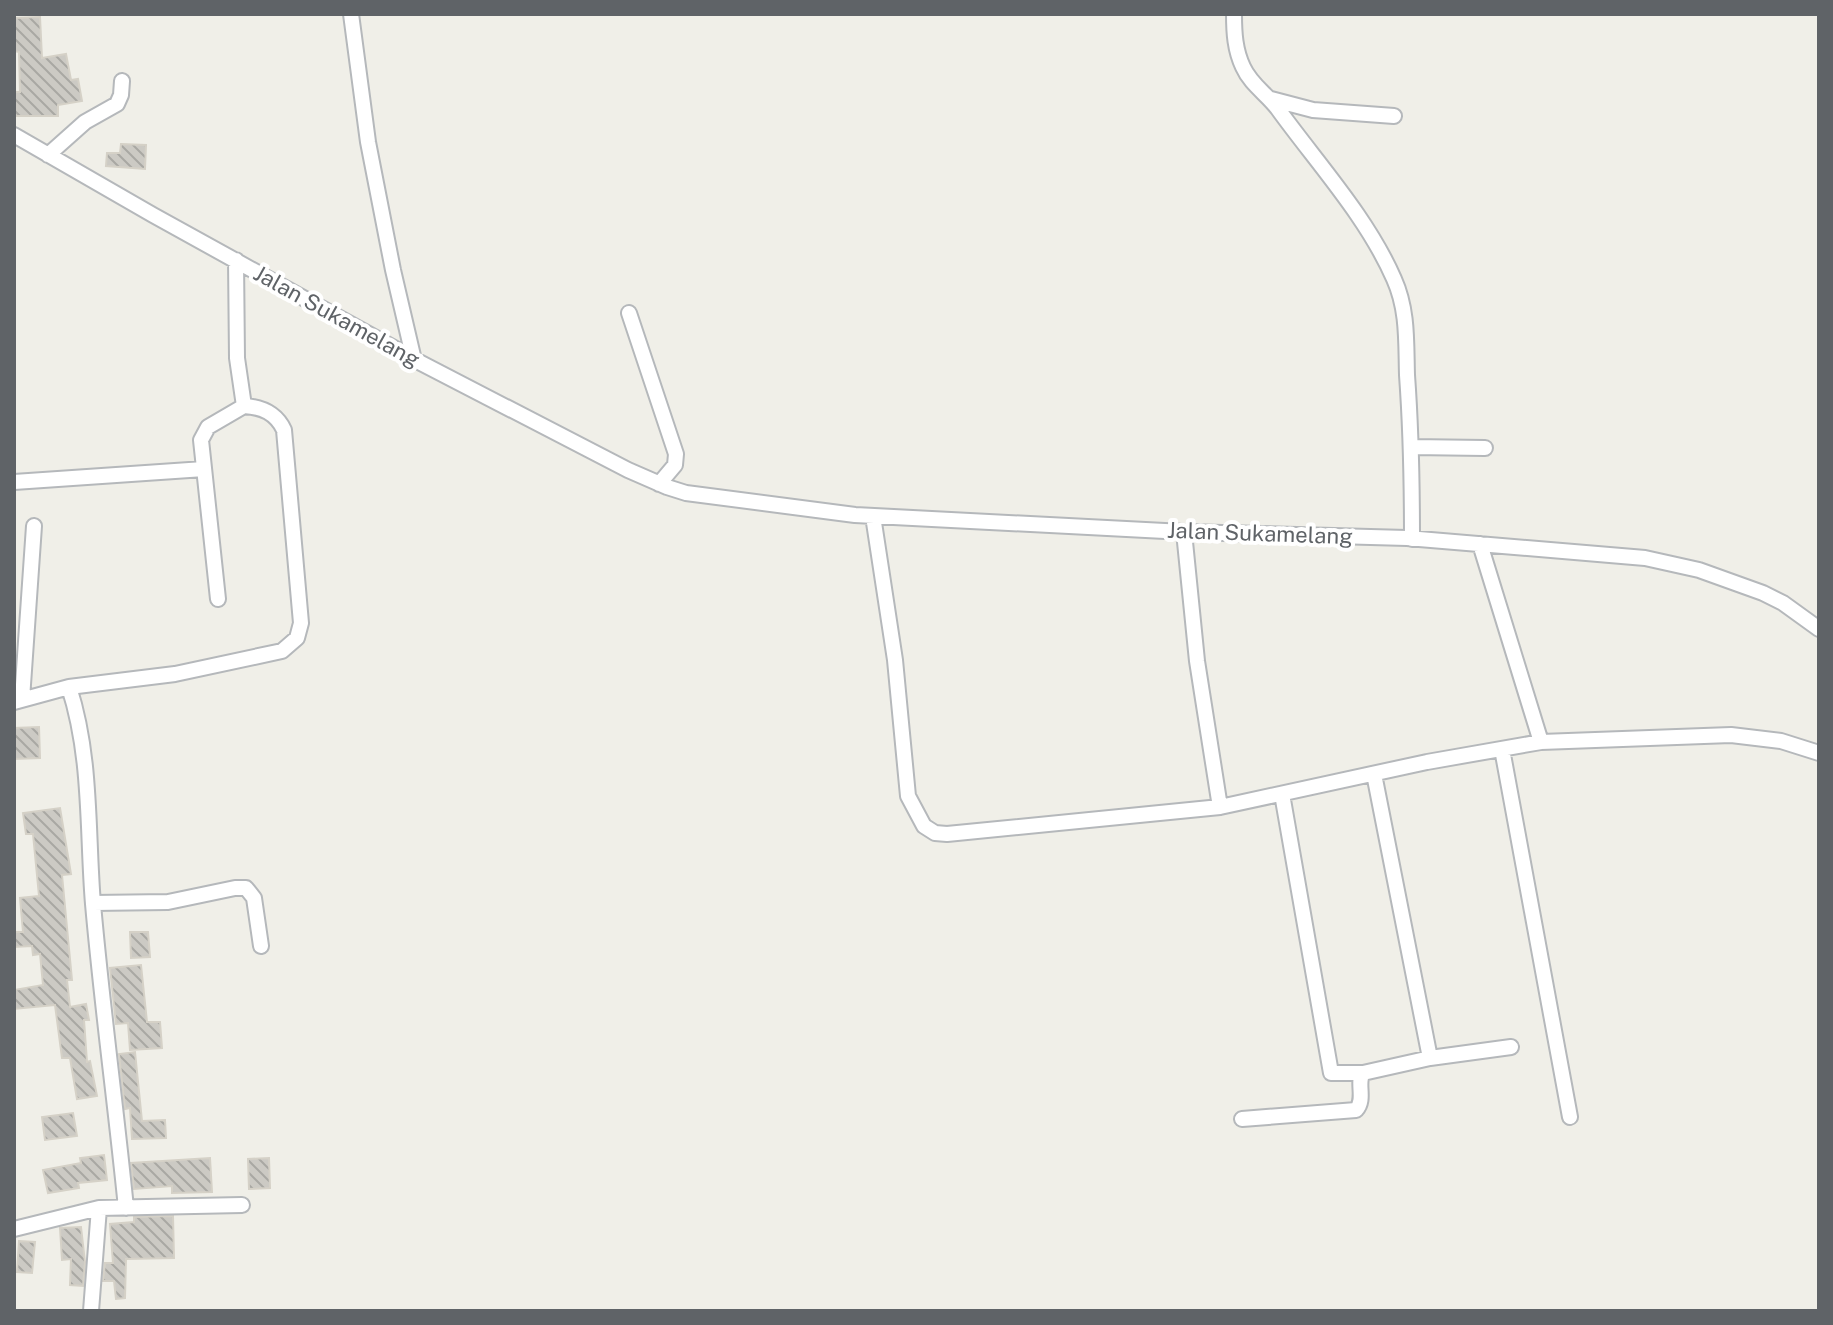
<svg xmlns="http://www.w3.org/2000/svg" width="1833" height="1325" font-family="'Public Sans',sans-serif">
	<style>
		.building { fill: url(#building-back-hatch); stroke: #d5d1c7; stroke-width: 2 }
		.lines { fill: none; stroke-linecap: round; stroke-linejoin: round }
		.minor-casing { stroke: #b5b8bb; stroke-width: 18 }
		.minor { stroke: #fff; stroke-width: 14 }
		.labels { text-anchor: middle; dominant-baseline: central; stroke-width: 8; stroke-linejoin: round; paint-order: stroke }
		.street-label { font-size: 22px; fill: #5f6367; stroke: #fff }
	</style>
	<defs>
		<pattern id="building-back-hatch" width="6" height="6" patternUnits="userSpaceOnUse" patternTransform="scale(2)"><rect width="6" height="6" fill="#cccac4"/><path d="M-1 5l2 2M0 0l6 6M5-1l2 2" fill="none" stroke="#a9a8a3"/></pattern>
	</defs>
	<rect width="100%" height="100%" fill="#f0efe8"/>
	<path class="building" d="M40 17 42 58 66 54 71 80 78 79 82 101 58 105V116H14V92H20L19 52 14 51V18Z
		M121 144 146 145 145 169 106 166 107 153H120Z
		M39 727 40 758 14 759V728Z
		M60 808 71 874 62 875 72 980H67L70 1007 86 1004 89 1020H84L87 1062 90 1061 97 1096 77 1099 70 1058H62L55 1005 14 1009V990L43 985 40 954 33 955 32 946 14 947V932H23L20 898 39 896 33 834H26L23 813Z
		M130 932H148L150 957 131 958Z
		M141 965 147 1022H160L162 1048 130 1050 128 1023 116 1024 110 968Z
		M135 1052 142 1121 165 1120 166 1138 132 1139 130 1108 125 1109 119 1054Z
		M73 1113 77 1136 45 1140 42 1117Z
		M104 1155 107 1180 78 1183 79 1188 48 1193 43 1170 81 1163 80 1158Z
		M210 1158 212 1192 172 1193V1186L134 1189 131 1163Z
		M269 1158 270 1188 249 1189 248 1159Z
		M173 1216 174 1258 126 1259 125 1298 116 1299 114 1281H103L105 1263H113L110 1224 134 1222V1217Z
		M81 1227 85 1262 83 1286 70 1285 71 1259 62 1260 60 1228Z
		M19 1241 35 1242 32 1273 17 1272Z"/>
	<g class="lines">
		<defs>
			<path id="minor" d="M351 14 368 142 393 270 414 360
				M1234 14C1234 33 1235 50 1243 67 1251 85 1267 94 1278 109 1317 163 1367 217 1394 279 1408 310 1406 342 1407 375 1411 430 1412 484 1412 539
				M1271 99 1313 110 1394 116
				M14 135 153 215 419 362 628 470 667 487 686 493 855 515 1184 532 1407 538 1645 558 1699 570 1763 593 1783 603 1819 629
				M48 155 85 122 117 104 121 95 122 81
				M629 313 676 454 675 465 659 484
				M1412 447 1485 448
				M14 482 204 469
				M873 516 895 660 908 796 924 826 935 833 947 834 1220 807 1427 762 1541 742 1731 735 1781 741 1819 753
				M1184 532 1197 661 1220 807
				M1480 544 1541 742
				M218 599 201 440 208 427 244 406
				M69 687 175 674 282 651 297 638 301 623 284 430C276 413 262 407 244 406L237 358 236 260
				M22 699 34 526
				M14 702 69 687C92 758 87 831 93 904 102 1006 116 1107 126 1208
				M1502 749 1570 1117
				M1374 774 1430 1058
				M1282 794 1331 1073H1362
				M93 903 168 902 235 888H246L254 898 261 946
				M1242 1119 1356 1110C1366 1099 1356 1083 1363 1073L1430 1058 1511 1047
				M14 1229 99 1208 242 1205
				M91 1311 99 1208"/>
		</defs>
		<use href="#minor" class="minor-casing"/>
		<use href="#minor" class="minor"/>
	</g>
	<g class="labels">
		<g class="street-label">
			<text transform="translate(337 316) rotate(29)">Jalan Sukamelang</text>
			<text transform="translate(1260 533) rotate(2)">Jalan Sukamelang</text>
		</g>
	</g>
	<rect width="1833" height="1325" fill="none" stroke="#5f6367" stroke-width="32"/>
</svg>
